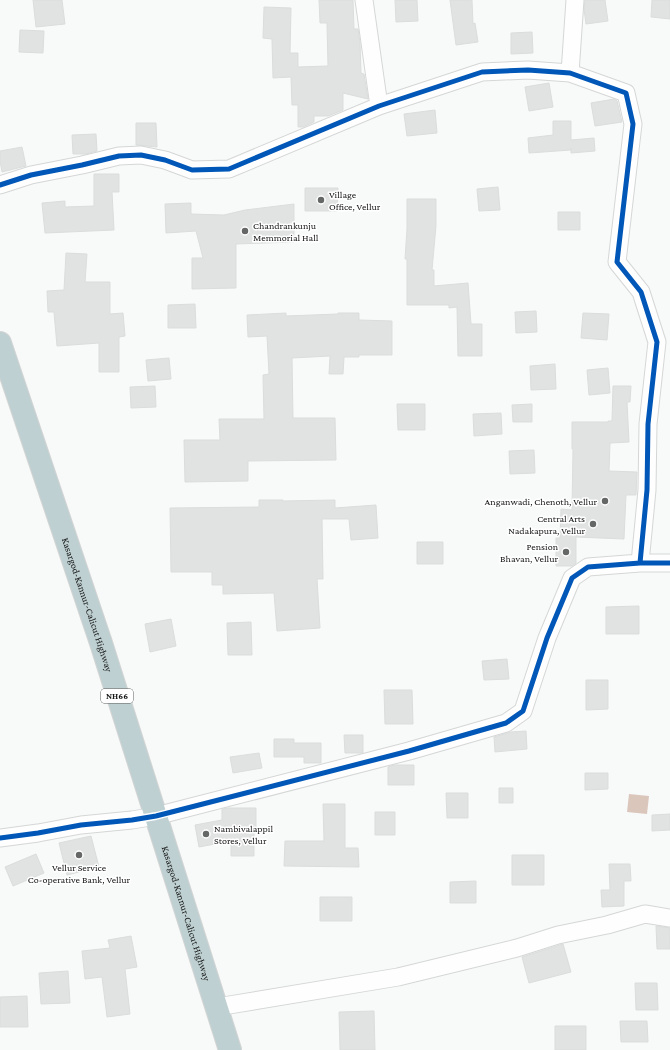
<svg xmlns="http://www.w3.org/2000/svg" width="670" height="1050" font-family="'Crimson Pro',serif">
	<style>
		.water { fill: #dbc6bb }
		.building { fill: #e1e2e2; stroke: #dbdddd }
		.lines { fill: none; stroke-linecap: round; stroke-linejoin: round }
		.street-casing { stroke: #d5d6d6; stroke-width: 19 }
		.highway-casing { stroke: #d3d4d4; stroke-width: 24 }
		.street { stroke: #fefefe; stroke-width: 17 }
		.highway { stroke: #bfd0d2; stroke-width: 22 }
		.cycleway-casing { stroke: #fff; stroke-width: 8 }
		.cycleway { stroke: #0057b8; stroke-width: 5 }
		.poi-dot { fill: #656666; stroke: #fff; stroke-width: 1.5 }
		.labels { text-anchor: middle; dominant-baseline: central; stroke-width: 3; stroke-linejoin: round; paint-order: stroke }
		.shield { fill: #fff; stroke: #5c5d5d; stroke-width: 1 }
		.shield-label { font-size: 9px; font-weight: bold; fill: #161717 }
		.poi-label { font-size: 10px; fill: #161717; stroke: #fff; text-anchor: start }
		.street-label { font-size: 10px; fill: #161717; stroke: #fff }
	</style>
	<rect width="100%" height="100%" fill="#f8fafa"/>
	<path class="water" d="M629 794 649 796 647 814 627 812Z"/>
	<path class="building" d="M33 0H62L65 24 36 27Z
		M319 0H353L354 29H358L360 43 361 73 364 74 368 99 343 93V110L328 116H314V122L303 127H298V105H292L291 77 273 78 272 39 263 38 264 7 291 8 290 53H298V67L328 66 327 23H320Z
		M395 0H417L418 21 396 22Z
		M450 0H472L473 24 475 23 478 42 456 45Z
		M585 0H605L608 21 586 24 584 9Z
		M652 0H670V19L651 17Z
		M20 30 44 31 43 53 19 52Z
		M532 32 533 53 511 54V33Z
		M549 83 553 107 529 111 525 87Z
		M614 99 617 101 622 122 595 126 591 103Z
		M435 110 437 133 407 136 404 114Z
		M553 121H571V140L594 138 595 151 571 153V148V150L529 153 528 138 553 135Z
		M136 123H156L157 147 136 145Z
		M96 134 97 151 86 154H73L72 135Z
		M22 147 26 166 2 172 0 161V151Z
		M94 174H119V192H112L114 230 45 233 42 203 65 201V207L94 206Z
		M498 187 500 210 479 211 477 189Z
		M305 188H338L337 211H305Z
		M407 199H436V226L432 270H434V286L468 283 471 324H482V356H458L457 307 449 308V305H407V259H405L407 229Z
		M191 203V214L224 215 245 210 294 204V242L236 244V288L192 289V258H203L196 231 166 233 165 204Z
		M558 212H580V230H558Z
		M66 253 87 254 85 282H110V314L123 313 125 336 119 337V372H99V343L57 346 54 312H48L47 291 64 290Z
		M195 304 196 328H168V305Z
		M536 311 537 332 516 333 515 312Z
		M286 313V316L338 314V313H359V320L392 321V355H359V357H344L343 374H329L330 356 292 358 293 418H335L336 460 248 461V481L185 482 184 440H220L219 419H264L263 375 269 374 267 336 248 337 247 315Z
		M583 313 609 314 607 340 581 338Z
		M169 358 171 379 148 381 146 360Z
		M555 364 556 389 531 390 530 366Z
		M608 368 610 393 589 395 587 370Z
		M155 386 156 407 131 408 130 387Z
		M613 386H631L630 402H627L629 442 610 443 609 471 637 472 636 495H626L624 539 576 537V563L572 566H556V538H560L561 509 572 510 573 449H572V422H608V421H612Z
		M397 404H425V430H398Z
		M532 404V422H513L512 405Z
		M501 413 502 434 474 436 473 414Z
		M534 450 535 473 510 474 509 451Z
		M259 500H283V501L335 500V508L376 505 378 538 351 540 349 519H322L323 579H317L320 628 277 631 274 593 223 594V585H212V572H171L170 508 259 507Z
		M417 542H443V564H417Z
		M639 606V634H606V607Z
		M171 619 176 646 150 652 145 624Z
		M251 622 252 655H228L227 623Z
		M507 659 509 679 484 680 482 661Z
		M586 680H608V709L586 710Z
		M384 690H412L413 724H385Z
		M526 731 527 749 495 752 494 737 511 732Z
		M344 735H363V753H345Z
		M274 739H294V743H321V763H304V757H274Z
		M259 753 262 768 233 773 230 757Z
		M394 765H414V785H388V767Z
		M585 773H608V789L585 790Z
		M499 788H513V803H499Z
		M446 793H468V818H447Z
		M323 804H345V848H358L359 867 284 866 285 841H324Z
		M228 808H256V833H254V856H231V841L199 847 195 825 222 820V809Z
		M375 812H395V835H375Z
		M670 814V830L652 831V815Z
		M91 836 99 867 67 875 59 843Z
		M36 854 44 873 13 886 5 867Z
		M512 855H544V885H512Z
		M609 864H630L631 881H624V906L602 907 601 890H610Z
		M476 881V903H450V882Z
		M320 897H352V921H320Z
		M656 926 670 928V949H657Z
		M131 936 137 967 125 969 130 1014 107 1017 102 977 85 979 82 951 110 948 108 940Z
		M563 944 571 972 529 983 522 957Z
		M68 971 70 1003 41 1004 39 973Z
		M635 983H657L658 1010H636Z
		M27 996 28 1027H0V997Z
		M374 1011 375 1050H340L339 1012Z
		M620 1021H647L648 1042H621Z
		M555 1026H586V1050H555Z"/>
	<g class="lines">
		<defs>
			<path id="street" d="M364 0 379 106
				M570 73 575 0
				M0 185 31 175 82 165 119 156 141 155 165 160 192 170 229 169 379 106 482 72 528 70 570 73 626 93 633 124 617 262 641 292 657 342 648 424 647 490 640 563
				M0 838 38 833 81 825 132 820 156 816 409 751 506 723 523 711 547 638 572 578 588 567 640 563H670
				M217 1007 398 977 517 948 558 935 607 925 645 914 670 918"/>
			<g id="highway">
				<path id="s1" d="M0 343 101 643 230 1050"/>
			</g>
		</defs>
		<use href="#street" class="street-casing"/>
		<use href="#highway" class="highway-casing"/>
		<use href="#street" class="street"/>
		<use href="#highway" class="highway"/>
		<defs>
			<path id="cycleway" d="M0 185 31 175 82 165 119 156 141 155 165 160 192 170 229 169 379 106 482 72 528 70 570 73 626 93 633 124 617 262 641 292 657 342 648 424 647 490 640 563
				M0 838 38 833 81 825 132 820 156 816 409 751 506 723 523 711 547 638 572 578 588 567 640 563H670"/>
		</defs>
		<use href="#cycleway" class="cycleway-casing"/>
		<use href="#cycleway" class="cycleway"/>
	</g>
	<g class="poi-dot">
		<circle cx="321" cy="200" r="4"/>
		<circle cx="245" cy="231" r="4"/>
		<circle cx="605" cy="501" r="4"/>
		<circle cx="593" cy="524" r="4"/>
		<circle cx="566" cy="552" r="4"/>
		<circle cx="206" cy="834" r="4"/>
		<circle cx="79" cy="855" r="4"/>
	</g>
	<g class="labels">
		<rect class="shield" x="101" y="689" width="32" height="14" rx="3"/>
		<g class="shield-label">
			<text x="117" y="696">NH66</text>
		</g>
		<g class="poi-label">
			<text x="329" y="194">Village<tspan x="329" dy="12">Office, Vellur</tspan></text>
			<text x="253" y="225">Chandrankunju<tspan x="253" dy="12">Memmorial Hall</tspan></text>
			<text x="597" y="501" text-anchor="end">Anganwadi, Chenoth, Vellur</text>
			<text x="585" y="518" text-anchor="end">Central Arts<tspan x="585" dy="12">Nadakapura, Vellur</tspan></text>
			<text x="558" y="546" text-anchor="end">Pension<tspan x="558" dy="12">Bhavan, Vellur</tspan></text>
			<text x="214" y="828">Nambivalappil<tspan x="214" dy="12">Stores, Vellur</tspan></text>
			<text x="79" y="867" text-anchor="middle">Vellur Service<tspan x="79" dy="12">Co-operative Bank, Vellur</tspan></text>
		</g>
		<g class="street-label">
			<text stroke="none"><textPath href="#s1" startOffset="276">Kasargod-Kannur-Calicut Highway</textPath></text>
			<text stroke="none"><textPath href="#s1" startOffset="600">Kasargod-Kannur-Calicut Highway</textPath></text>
		</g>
	</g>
</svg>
